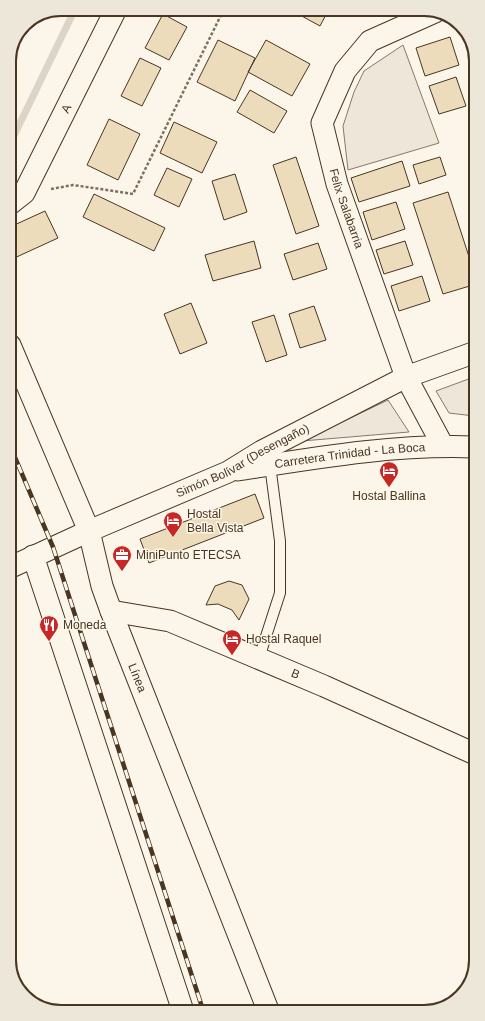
<svg xmlns="http://www.w3.org/2000/svg" width="485" height="1021" font-family="Arial,sans-serif">
	<style>
		.green { fill: #ede6d9; stroke: #887966 }
		.lines { fill: none; stroke-linecap: round; stroke-linejoin: round }
		.stream { stroke: #dcd4c6; stroke-width: 7 }
		.building { fill: #ecdcbc; stroke: #4a3520 }
		.lane-casing { stroke: #4a3520; stroke-width: 12 }
		.street-casing { stroke: #4a3520; stroke-width: 23 }
		.path { stroke: #7f6f5c; stroke-width: 2.5; stroke-dasharray: 3 2; stroke-linecap: butt }
		.lane { stroke: #fbf6e9; stroke-width: 10 }
		.street { stroke: #fbf6e9; stroke-width: 21 }
		.rail-casing { stroke: #4a3520; stroke-width: 4.5 }
		.rail { stroke: #fbf6e9; stroke-width: 3; stroke-dasharray: 9; stroke-linecap: butt }
		.labels { text-anchor: middle; dominant-baseline: central; stroke-width: 3; stroke-linejoin: round; paint-order: stroke }
		.street-label { font-size: 12px; fill: #4a3520; stroke: #fbf6e9 }
		.poi-label { font-size: 12px; fill: #4a3520; stroke: #fbf6e9; text-anchor: start }
		.rim { fill: none; stroke: #4a3520; stroke-width: 2 }
	</style>
	<rect width="100%" height="100%" fill="#fbf6e9"/>
	<path class="green" d="M403 45 439 143 348 170 343 126 354 92 364 71Z
		M474 377V416L449 413 436 391Z
		M388 400 409 432 302 441Z"/>
	<g class="lines">
		<path class="stream" d="M9 146 75 9"/>
	</g>
	<path class="building" d="M289 9H329L320 26Z
		M163 14 187 27 169 60 145 48Z
		M465 34 472 41V55Z
		M450 37 459 65 425 76 416 48Z
		M218 40 255 58 235 101 197 82Z
		M266 40 310 64 292 96 248 72Z
		M140 58 161 68 142 106 121 96Z
		M456 77 466 106 439 114 429 86Z
		M250 90 287 111 274 133 237 112Z
		M109 119 140 134 118 180 87 165Z
		M174 122 217 142 202 173 160 153Z
		M296 157 319 226 296 234 273 165Z
		M440 157 446 175 419 184 413 165Z
		M402 161 410 186 359 202 351 178Z
		M167 168 192 179 179 207 154 195Z
		M235 174 247 212 224 220 212 181Z
		M448 192 473 269V285L443 294 413 203Z
		M94 194 165 228 154 251 83 217Z
		M396 202 405 229 372 240 363 212Z
		M45 211 58 238 10 260V227Z
		M254 241 261 268 213 281 205 255Z
		M405 241 413 265 384 274 376 250Z
		M318 243 327 269 293 280 284 254Z
		M422 276 430 301 399 311 391 286Z
		M191 303 207 343 180 354 164 314Z
		M314 306 326 340 300 348 289 314Z
		M274 315 287 355 266 362 252 322Z
		M255 494 264 518 149 563 140 539Z
		M229 581 242 585 249 599 239 620 232 610 218 604 206 605 215 586Z"/>
	<g class="lines">
		<defs>
			<path id="lane" d="M259 658 280 593V541L270 465"/>
			<g id="street">
				<path id="s1" d="M435 12 370 41 345 71 322 123 337 184 406 377 443 446"/>
				<path id="s2" d="M10 204 24 193 116 9"/>
				<path id="s3" d="M10 345 89 531 102 586 111 611 268 1010"/>
				<path id="s4" d="M238 470C315 458 395 444 474 447"/>
				<path d="M33 556 183 1011"/>
				<path id="s5" d="M11 567 89 531 228 472 262 451 406 377 473 353"/>
				<path id="s6" d="M111 611 170 621 324 686 475 754"/>
			</g>
		</defs>
		<use href="#lane" class="lane-casing"/>
		<use href="#street" class="street-casing"/>
		<path class="path" d="M51 189 73 185 133 194 224 9"/>
		<use href="#lane" class="lane"/>
		<use href="#street" class="street"/>
		<defs>
			<path id="rail" d="M11 448 53 547 203 1010"/>
		</defs>
		<use href="#rail" class="rail-casing"/>
		<use href="#rail" class="rail"/>
	</g>
	<defs>
		<symbol id="hotel-pin" viewBox="-11 -11 22 30"><path d="M0 17L-7.5 6A9.5 9.5 0 1 1 7.5 6Z" fill="#c62828" stroke="#fbf6e9"/><path d="M-6-4.5h1.5V1H6V5H4.5V3h-9V5H-6ZM-4 0a1.8 1.8 0 1 1 3.6 0ZM.5 0V-2.5h3Q6-2.5 6 0Z" fill="#fff"/></symbol>
		<symbol id="office-pin" viewBox="-11 -11 22 30"><path d="M0 17L-7.5 6A9.5 9.5 0 1 1 7.5 6Z" fill="#c62828" stroke="#fbf6e9"/><path d="M-6-3h4V-5.5h4V-3h4V5H-6ZM-1-4.5V-3h2v-1.5ZM-6 0V1H6V0Z" fill="#fff"/></symbol>
		<symbol id="restaurant-pin" viewBox="-11 -11 22 30"><path d="M0 17L-7.5 6A9.5 9.5 0 1 1 7.5 6Z" fill="#c62828" stroke="#fbf6e9"/><path d="M-5-6h1v4h1v-4h1v4h1v-4h1v5L-1.5 .5V6h-2V.5L-5-1ZM5-6V6H3V1.5H1.5Q1.5-4 5-6Z" fill="#fff"/></symbol>
	</defs>
	<g fill-rule="evenodd">
		<use href="#hotel-pin" x="378" y="460" width="22" height="30"/>
		<use href="#hotel-pin" x="162" y="510" width="22" height="30"/>
		<use href="#office-pin" x="111" y="544" width="22" height="30"/>
		<use href="#restaurant-pin" x="38" y="614" width="22" height="30"/>
		<use href="#hotel-pin" x="221" y="628" width="22" height="30"/>
	</g>
	<g class="labels">
		<g class="street-label">
			<text stroke="none"><textPath href="#s2" startOffset="112">A</textPath></text>
			<text stroke="none"><textPath href="#s1" startOffset="256">Felix Salabarria</textPath></text>
			<text stroke="none"><textPath href="#s4" startOffset="113">Carretera Trinidad - La Boca</textPath></text>
			<text stroke="none"><textPath href="#s5" startOffset="255">Simón Bolívar (Desengaño)</textPath></text>
			<text stroke="none"><textPath href="#s6" startOffset="196">B</textPath></text>
			<text stroke="none"><textPath href="#s3" startOffset="357">Línea</textPath></text>
		</g>
		<g class="poi-label">
			<text x="389" y="496" text-anchor="middle">Hostal Ballina</text>
			<text x="187" y="514">Hostal<tspan x="187" dy="14">Bella Vista</tspan></text>
			<text x="136" y="555">MiniPunto ETECSA</text>
			<text x="63" y="625">Moneda</text>
			<text x="246" y="639">Hostal Raquel</text>
		</g>
	</g>
	<path d="M0 0H485V1021H0ZM61 16H424A45 45 0 0 1 469 61V960A45 45 0 0 1 424 1005H61A45 45 0 0 1 16 960V61A45 45 0 0 1 61 16Z" fill="#ede7d9" fill-rule="evenodd"/>
	<path class="rim" d="M61 16H424A45 45 0 0 1 469 61V960A45 45 0 0 1 424 1005H61A45 45 0 0 1 16 960V61A45 45 0 0 1 61 16Z"/>
</svg>
